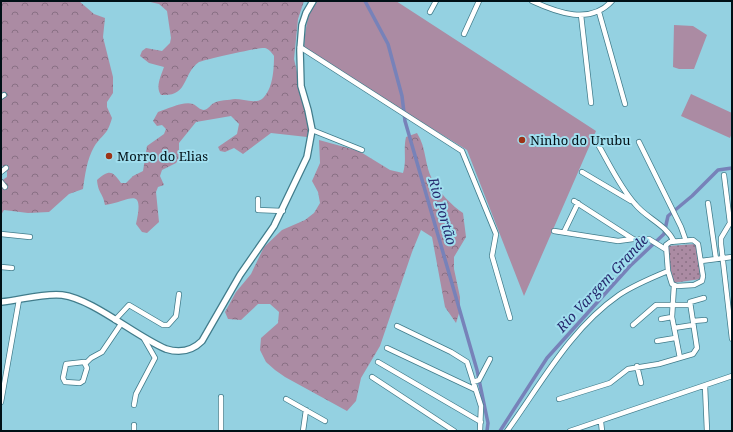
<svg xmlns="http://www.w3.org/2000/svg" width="733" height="432" font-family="'Noto Serif',serif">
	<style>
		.grass { fill: url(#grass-dots) }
		.forest { fill: url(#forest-crowns) }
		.pitch { fill: #ab8ba3 }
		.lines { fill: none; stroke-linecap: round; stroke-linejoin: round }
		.canal { stroke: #7782b9; stroke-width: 3.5 }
		.minor-casing { stroke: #417c8b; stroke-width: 6 }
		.major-casing { stroke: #417c8b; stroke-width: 8 }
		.minor { stroke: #fff; stroke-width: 4.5 }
		.major { stroke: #fff; stroke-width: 5.5 }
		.poi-dot { fill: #9c3418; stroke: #a0deee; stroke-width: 1.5 }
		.labels { text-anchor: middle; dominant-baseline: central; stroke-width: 4; stroke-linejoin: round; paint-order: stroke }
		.poi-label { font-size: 13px; fill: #001016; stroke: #a0deee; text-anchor: start }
		.water-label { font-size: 14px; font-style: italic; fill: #272a6e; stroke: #a0deee }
	</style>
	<defs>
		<pattern id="grass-dots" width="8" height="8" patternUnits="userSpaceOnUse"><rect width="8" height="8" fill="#ab8ba3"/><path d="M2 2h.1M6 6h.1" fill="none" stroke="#897084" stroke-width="1.8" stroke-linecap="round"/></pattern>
		<pattern id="forest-crowns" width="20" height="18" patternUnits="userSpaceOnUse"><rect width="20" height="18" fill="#ab8ba3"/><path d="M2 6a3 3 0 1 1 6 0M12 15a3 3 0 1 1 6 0" fill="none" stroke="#897084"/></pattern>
	</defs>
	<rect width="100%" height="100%" fill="#94d1e1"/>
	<path class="grass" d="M696 244 701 279 673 283 667 246Z"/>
	<path class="forest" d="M1 1H79L94 14 105 18 103 37 113 77V93L107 102V107L112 118C107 136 103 133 94 147 87 159 85 175 83 189L69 194 49 212 28 213 4 210 1 215V181L7 177V172L3 168 1 161Z
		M146 1H304L298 19 294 59 311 132 307 137 271 133 243 154 234 148 225 152 220 151 218 147 237 134 239 124 231 116 196 122 179 143V158L176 163 162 170 160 176 164 185 158 187 156 192 159 222 147 233 142 232 136 224C145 184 129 202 105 205 103 193 98 193 97 180 109 170 112 170 121 183H126L133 176 143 171 147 146 164 134 166 129 162 125 157 126 153 121 158 112C168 109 183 101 193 104 197 106 200 110 204 110 209 109 210 105 214 103 219 100 229 100 235 99 243 99 255 104 262 99 273 90 274 69 274 56 272 53 269 49 265 48 260 47 203 60 199 62 182 74 189 97 161 95 155 87 161 76 164 67L149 63 140 56 142 51 146 48 162 51 170 43 171 38 167 11 159 4Z
		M417 133C427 149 424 164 432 179 438 191 452 206 463 213L466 237 454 257V269L460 297V310L456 323 445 307 432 237 421 230 412 252 380 346 361 378 356 401 347 411 285 377 275 370 266 362 260 350 261 338 278 323 279 312 270 304H258L241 320 228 319 225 312 236 292 251 274 264 247 282 230 305 220 314 213 320 203 318 192 312 181 320 163 319 140 359 151 390 170 403 173C407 160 403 150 406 137Z"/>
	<path class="pitch" d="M317 1H396L596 131 524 296 467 150 304 50C305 32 306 15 317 1Z
		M674 25 693 26 707 35 694 69H679L673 67Z
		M691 94 732 113V133L730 138 681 116Z"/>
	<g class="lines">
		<path class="canal" d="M365 1 388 44 402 96 405 121 477 370 488 423 487 431
			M500 431 547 358 630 266 664 234 668 216 692 196 718 170 732 168"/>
		<defs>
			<path id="minor" d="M532 1C558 13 590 25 612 1
				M430 12 436 1
				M599 12 625 104
				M581 15 591 103
				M464 34 479 1
				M300 47 462 151 496 234 492 256 510 318
				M1 97 4 95
				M312 130 362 150
				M596 141C608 161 619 186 635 204 646 218 667 225 674 242
				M639 142 681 227 686 241
				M1 172 6 168
				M582 172 631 201
				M724 175 730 223 721 238V244L732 339
				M1 182 5 187
				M258 199V210L283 211
				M574 201 633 239H649L665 249
				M708 203 716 259
				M554 231 618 241 633 239
				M564 232 578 203
				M1 234 30 237
				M693 240 698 244 703 276 702 281 694 285 677 286 672 284 668 271 666 245 670 242Z
				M701 261 732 257
				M1 267 12 268
				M674 285 672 317 680 358
				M661 319 672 317
				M115 320 129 305 163 325H168L176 316 179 294
				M693 321 705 320
				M633 325 656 305H690
				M397 326 451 352 467 362 481 406 480 431
				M674 328 693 325
				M657 341 675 338
				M387 348 474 389
				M84 362 87 368 83 381 80 383 65 382 63 378 66 364Z
				M378 362 481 422
				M85 364 91 358 102 352 121 324
				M637 366 641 383
				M372 377 454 431
				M473 382 479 380 490 359
				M705 386 707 431
				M221 397V431
				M286 399 325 421
				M559 399 610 383 628 369 659 364 693 354 697 348 690 302 704 298
				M1 402 19 300
				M134 405 136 394 155 358 143 337
				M601 422 602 431
				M134 425V431
				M303 431 306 410
				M507 431C541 384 570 329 619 295 634 285 651 278 668 271
				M570 431 732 376"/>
			<path id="major" d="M1 302C21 300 43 293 62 295 93 299 135 336 166 349 179 353 192 351 202 341L240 275 274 226 307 157 312 130 308 110 301 86 300 50 302 25 306 13 313 1"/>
		</defs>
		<use href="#minor" class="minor-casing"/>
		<use href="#major" class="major-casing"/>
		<use href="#minor" class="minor"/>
		<use href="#major" class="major"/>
	</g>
	<g class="poi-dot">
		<circle cx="522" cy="140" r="4"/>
		<circle cx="109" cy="156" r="4"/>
	</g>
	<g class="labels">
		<g class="poi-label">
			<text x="530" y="140">Ninho do Urubu</text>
			<text x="117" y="156">Morro do Elias</text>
		</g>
		<g class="water-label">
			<text transform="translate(443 211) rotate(74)">Rio Portão</text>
			<text transform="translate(602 283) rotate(-47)">Rio Vargem Grande</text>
		</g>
	</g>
	<rect width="733" height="432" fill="none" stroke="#001016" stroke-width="4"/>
</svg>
